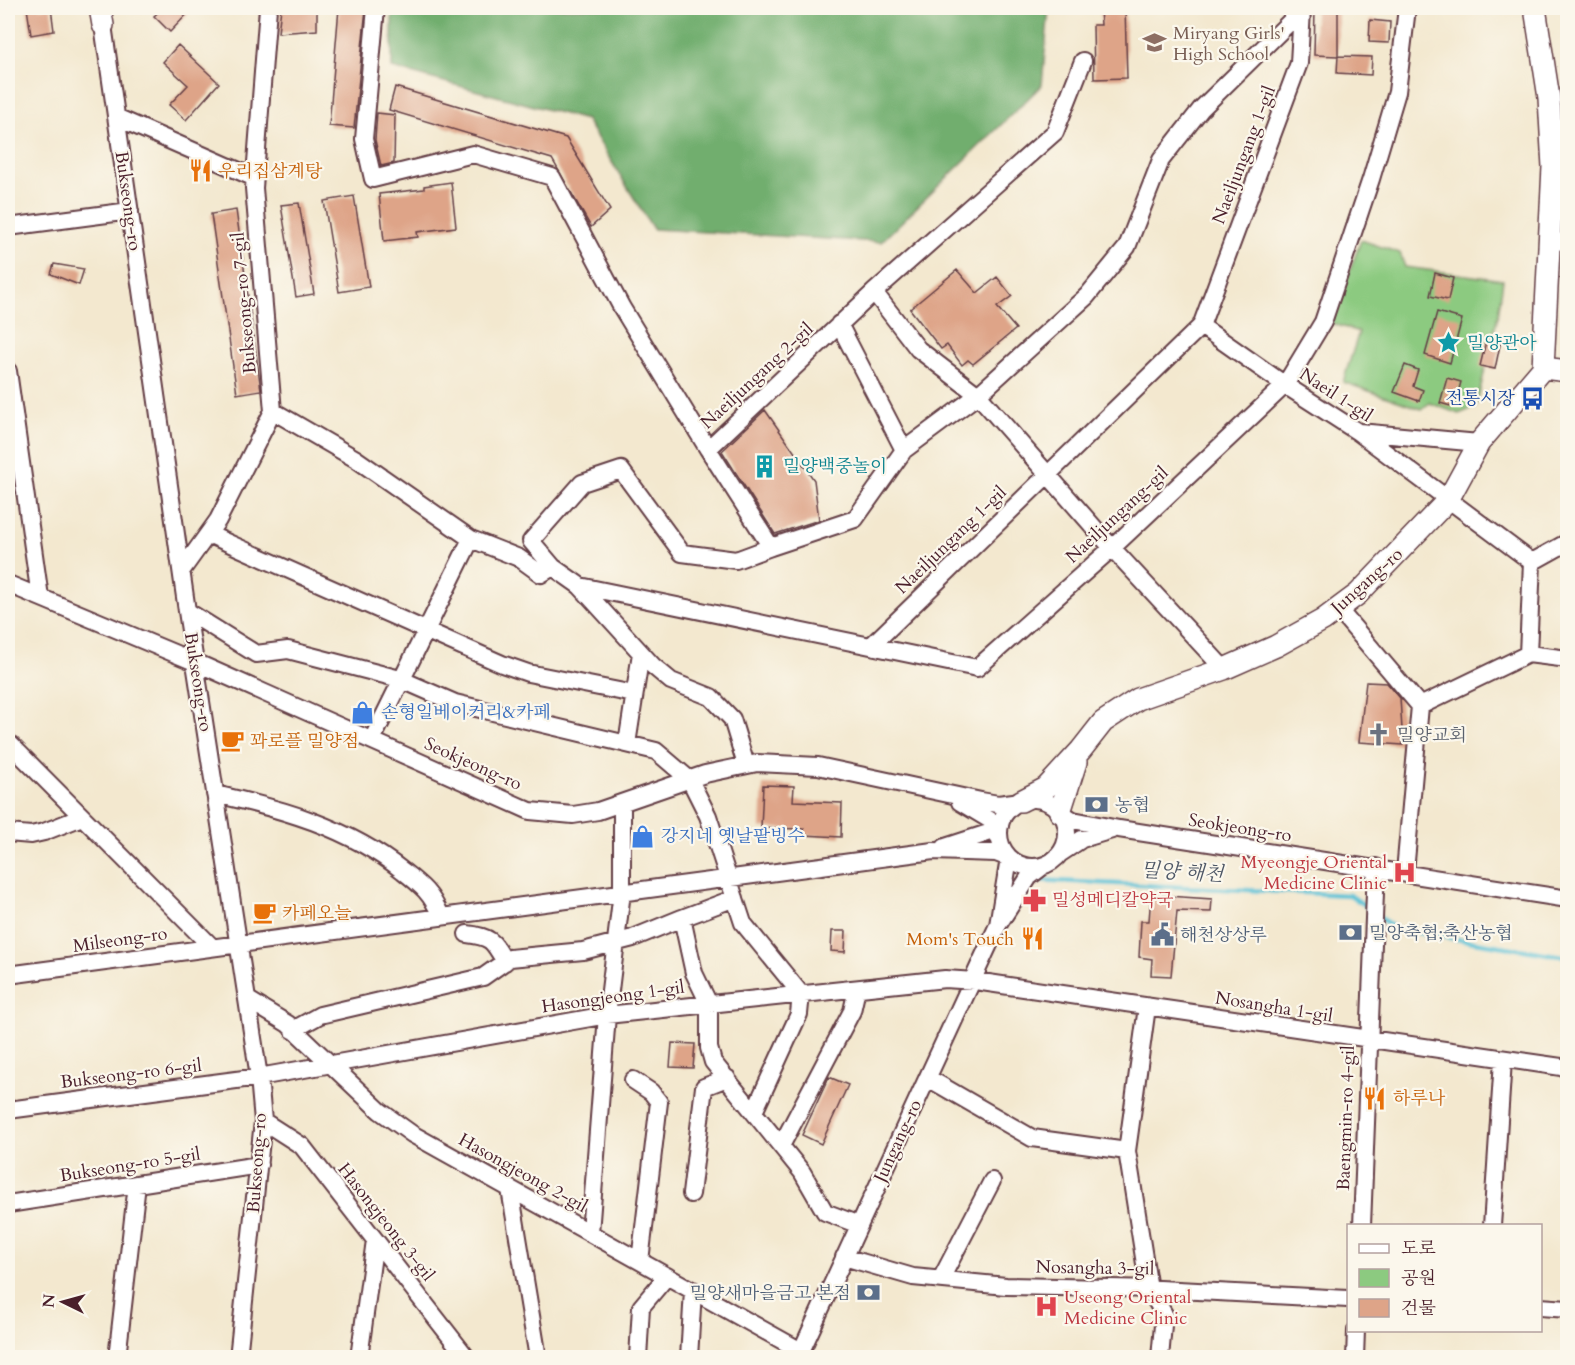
<svg xmlns="http://www.w3.org/2000/svg" width="1575" height="1365" font-family="Cardo,'Noto Serif KR',serif">
	<style>
		.green { fill: #8cca80; stroke: #6b7456; stroke-width: 1.5 }
		.forest { fill: #71ae6e; stroke: #5e664c; stroke-width: 1.5 }
		.lines { fill: none; stroke-linecap: round; stroke-linejoin: round }
		.stream { stroke: #59c1d6; stroke-width: 4.5 }
		.building { fill: #dea488 }
		.minor-casing { stroke: #633d44; stroke-width: 20 }
		.major-casing { stroke: #633d44; stroke-width: 24 }
		.minor { stroke: #fff; stroke-width: 16 }
		.major { stroke: #fff; stroke-width: 21 }
		.labels { text-anchor: middle; dominant-baseline: central; stroke-width: 4.5; stroke-linejoin: round; paint-order: stroke }
		.education-label { font-size: 18px; fill: #785e54; stroke: #fbf7ec; text-anchor: start }
		.street-label { font-size: 18px; fill: #4a1f2b; stroke: #fbf7ec }
		.food-label { font-size: 18px; fill: #c56008; stroke: #fbf7ec; text-anchor: start }
		.culture-label { font-size: 18px; fill: #0d838f; stroke: #fbf7ec; text-anchor: start }
		.transit-label { font-size: 18px; fill: #164399; stroke: #fbf7ec; text-anchor: end }
		.shop-label { font-size: 18px; fill: #366cbe; stroke: #fbf7ec; text-anchor: start }
		.worship-label { font-size: 18px; fill: #5b616d; stroke: #fbf7ec; text-anchor: start }
		.service-label { font-size: 18px; fill: #4e5e75; stroke: #fbf7ec; text-anchor: start }
		.health-label { font-size: 18px; fill: #be3a42; stroke: #fbf7ec; text-anchor: start }
		.water-label { font-size: 20px; font-style: italic; fill: #4f5867; stroke: #fbf7ec }
	</style>
	<rect width="100%" height="100%" fill="#fbf7ec"/>
	<filter id="ink" filterUnits="userSpaceOnUse"><feTurbulence type="fractalNoise" baseFrequency=".0167" numOctaves="2"/><feDisplacementMap in="SourceGraphic" scale="12" xChannelSelector="R" yChannelSelector="G"/><feConvolveMatrix kernelMatrix="1 2 1 2 8 2 1 2 1" color-interpolation-filters="sRGB"/></filter>
	<filter id="wash" filterUnits="userSpaceOnUse"><feTurbulence type="fractalNoise" baseFrequency=".008" numOctaves="4" result="noise"/><feDisplacementMap in="SourceGraphic" scale="24" xChannelSelector="R" yChannelSelector="G"/><feGaussianBlur stdDeviation="1.35" result="paint"/><feColorMatrix in="noise" values="0 0 0 0 0 0 0 0 0 0 0 0 0 0 0 0 0 1.4 0 .05"/><feComposite in="paint" operator="in"/></filter>
	<g filter="url(#wash)">
		<rect width="100%" height="100%" fill="#f3e8cf"/>
		<path class="green" d="M1361 240 1400 253 1405 267 1503 280 1498 315 1476 407 1459 414 1430 403 1421 409 1343 382 1359 332 1331 323Z"/>
		<path class="forest" d="M392 8H1049L1042 85 881 242 653 229 586 120 392 68Z"/>
		<g class="lines">
			<path class="stream" d="M1034 880 1350 895 1371 910
				M1377 915 1395 929 1568 957"/>
		</g>
		<g id="blocks">
			<path class="building" d="M27 8H51L54 31 31 35Z
				M163 8H193L170 32 154 16Z
				M281 8H317V30L278 33Z
				M339 8H366L354 128 329 126Z
				M1100 8H1125L1127 78 1094 79 1093 25H1101Z
				M1315 8H1338V56L1314 55Z
				M1370 20 1390 22 1389 43 1369 42Z
				M178 45 219 83 186 120 169 105 188 85 163 62Z
				M1338 56 1372 57 1371 75 1337 73Z
				M395 87 566 138 610 210 591 227 552 159 389 110Z
				M377 113 395 115 394 163 381 166 375 140Z
				M451 182 456 227 417 232 418 237 384 241 379 194 424 189V186Z
				M354 196 369 287 339 292 324 201Z
				M299 203 314 294 296 297 281 205Z
				M236 210 261 390 237 394 211 214Z
				M54 264 84 269 79 285 51 274Z
				M957 270 977 293 997 277 1012 296 997 307 1016 329 973 364 968 360 962 365 947 345 941 349 910 309Z
				M1435 273 1453 278 1448 300 1430 296Z
				M1437 312 1462 319 1450 363 1425 355Z
				M1487 337 1501 340 1495 369 1480 366Z
				M1405 365 1418 370 1413 386 1423 390 1419 401 1394 392Z
				M1447 378 1461 382 1454 407 1440 403Z
				M765 410 814 480 819 520 775 534 722 451Z
				M1366 682 1387 683 1400 698 1403 745 1359 742Z
				M763 785 794 786 793 801 842 803 841 837 804 835V829L761 828Z
				M1151 895 1212 899 1211 912 1177 911 1171 976 1151 975 1152 959 1139 957 1141 921H1149Z
				M832 931H846L845 952 831 951Z
				M672 1043 695 1044 693 1068 670 1067Z
				M829 1077 848 1085 821 1144 802 1135Z"/>
		</g>
	</g>
	<g filter="url(#ink)">
		<use href="#blocks" fill-opacity="0" stroke="#633d44" stroke-width="1.5"/>
		<g class="lines">
			<defs>
				<path id="minor" d="M376 8 364 139 373 179 473 154 552 177 622 308 708 449
					M103 25 187 611 259 1077 263 1121 238 1358
					M116 117 255 178
					M8 227 130 211
					M1550 241 1568 242
					M874 292 918 349 978 395 1112 548 1224 669
					M1201 326 1285 385 1358 432 1532 562 1528 654
					M8 371 40 597
					M273 411 356 459 471 539
					M1359 432 1479 443
					M208 534 502 664 528 673 634 694
					M771 547 855 519 904 450 839 324
					M1532 562 1568 542
					M182 570 218 520 273 411 254 188 268 8
					M8 584 195 662 530 811 573 815 598 811 705 774 757 763 818 766 981 801 998 804 1021 801
					M580 586 977 668 1112 548 1285 385 1323 322 1371 179 1397 92 1407 8
					M1338 609 1420 706 1528 654 1568 659
					M187 611 256 654 288 650 400 679 455 703 656 751 690 780 708 816 743 923 801 994 799 1014 754 1112
					M873 644 1201 326 1299 63 1302 10 1201 109 1161 160 1127 247 1087 296 978 395 904 450
					M372 740 471 539 519 558 541 574 553 567
					M8 742 211 946
					M627 744 641 653
					M746 765 732 719 711 697 671 681 653 666 580 586 553 567 531 541 582 483 621 470 682 553 736 560 771 547 708 449 874 292 1055 132 1083 61
					M215 794C282 809 348 827 403 871 422 886 431 893 441 916
					M999 833a34 34 0 1 1 68 0a34 34 0 1 1-68 0Z
					M1060 812 1073 820 1119 829 1568 899
					M8 833 31 835 44 832 82 817
					M945 847 988 833 1000 826 960 802
					M1061 853 1082 839 1112 830
					M1405 872 1420 706
					M735 898 682 918 694 973 709 1004V1048L713 1062 802 1172 825 1212 859 1225
					M467 934C492 937 493 941 505 962
					M8 975 933 851 996 853 1009 858 998 925
					M247 999 288 1024 380 1111 412 1134 801 1351
					M1147 1007 1127 1151 1149 1289 1164 1314 1160 1358
					M293 1030 320 1015 483 977 510 958 583 951 633 938 682 918
					M928 1078 1032 1138 1127 1151
					M633 1080 651 1092 659 1102 640 1261
					M8 1110 259 1077 607 1015 945 979 975 981 1568 1068
					M263 1121 302 1146 467 1358
					M781 1146 852 1011 857 989
					M510 1189 538 1358
					M691 1194 704 1087 727 1078
					M8 1204 259 1165
					M1362 1226 1376 867
					M1492 1226 1503 1060
					M590 1233 607 1015 622 892V803
					M844 1257 913 1277 1006 1286 1159 1289 1348 1299
					M941 1279 992 1181
					M1540 1307 1568 1309
					M117 1358 137 1184
					M359 1358 375 1240
					M638 1358 641 1307 667 1276
					M689 1358 693 1290
					M798 1358 998 925 1029 877 1042 867
					M1355 1358 1356 1330"/>
				<path id="major" d="M100 8 103 25
					M1535 8 1549 98 1553 167 1543 368
					M1021 801 1046 788 1081 750 1103 722 1138 699 1224 669 1276 646 1323 620 1358 594 1448 500 1479 443 1543 368 1568 371
					M1060 812 1076 762"/>
			</defs>
			<use href="#minor" class="minor-casing"/>
			<use href="#major" class="major-casing"/>
			<use href="#minor" class="minor"/>
			<use href="#major" class="major"/>
		</g>
	</g>
	<defs>
		<symbol id="school-bare" viewBox="-9 -9 18 18"><path d="M0-5L7-2L0 1L-7-2ZM-4 1L0 2.5L4 1V4Q0 6-4 4Z" fill="#8d6e63" stroke="#fbf7ec" stroke-width="2.5" paint-order="stroke"/></symbol>
		<symbol id="restaurant-bare" viewBox="-9 -9 18 18"><path d="M-5-6h1v4h1v-4h1v4h1v-4h1v5L-1.5 .5V6h-2V.5L-5-1ZM5-6V6H3V1.5H1.5Q1.5-4 5-6Z" fill="#e8710a" stroke="#fbf7ec" stroke-width="2.5" paint-order="stroke"/></symbol>
		<symbol id="sight-bare" viewBox="-9 -9 18 18"><path d="M0-6L1.8-2.2L6-1.7L2.9 1.2L3.7 5.4L0 3.3L-3.7 5.4L-2.9 1.2L-6-1.7L-1.8-2.2Z" fill="#0f9aa8" stroke="#fbf7ec" stroke-width="2.5" paint-order="stroke"/></symbol>
		<symbol id="bus-bare" viewBox="-9 -9 18 18"><path d="M-5-6H5V4H4V6H2V4H-2V6H-4V4H-5ZM-3.5-4V0h7V-4ZM-3.5 1.2v1.5H-2V1.2ZM2 1.2v1.5H3.5V1.2Z" fill="#1a4fb4" stroke="#fbf7ec" stroke-width="2.5" paint-order="stroke"/></symbol>
		<symbol id="building-bare" viewBox="-9 -9 18 18"><path d="M-4-6H4V6H1V3H-1V6H-4ZM-2.5-4.3h1.7v1.8h-1.7ZM.8-4.3h1.7v1.8H.8ZM-2.5-1h1.7V.8h-1.7ZM.8-1h1.7V.8H.8Z" fill="#0f9aa8" stroke="#fbf7ec" stroke-width="2.5" paint-order="stroke"/></symbol>
		<symbol id="shop-bare" viewBox="-9 -9 18 18"><path d="M-5-2.5h2.3a2.7 3.5 0 0 1 5.4 0H5L5.5 6h-11ZM-1.5-2.5h3a1.5 2.3 0 0 0-3 0Z" fill="#3f7fe0" stroke="#fbf7ec" stroke-width="2.5" paint-order="stroke"/></symbol>
		<symbol id="church-bare" viewBox="-9 -9 18 18"><path d="M-1.2-6h2.4v3.5h3.3v2.4h-3.3V6h-2.4V-.1h-3.3v-2.4h3.3Z" fill="#6b7280" stroke="#fbf7ec" stroke-width="2.5" paint-order="stroke"/></symbol>
		<symbol id="cafe-bare" viewBox="-9 -9 18 18"><path d="M-5.5-4.5H6V0H3Q3 3.5 0 3.5H-2.5Q-5.5 3.5-5.5 0ZM3-3.2v2h1.7v-2ZM-6 4.5H4V6H-6Z" fill="#e8710a" stroke="#fbf7ec" stroke-width="2.5" paint-order="stroke"/></symbol>
		<symbol id="bank-bare" viewBox="-9 -9 18 18"><path d="M-6-4H6V4H-6ZM0-2.3a2.3 2.3 0 1 0 0 4.6a2.3 2.3 0 1 0 0-4.6Z" fill="#5c6f8a" stroke="#fbf7ec" stroke-width="2.5" paint-order="stroke"/></symbol>
		<symbol id="hospital-bare" viewBox="-9 -9 18 18"><path d="M-5-5h3v3.5h4V-5h3V5h-3V1.5h-4V5h-3Z" fill="#e0444e" stroke="#fbf7ec" stroke-width="2.5" paint-order="stroke"/></symbol>
		<symbol id="pharmacy-bare" viewBox="-9 -9 18 18"><path d="M-2-6h4v4h4v4h-4v4h-4v-4h-4v-4h4Z" fill="#e0444e" stroke="#fbf7ec" stroke-width="2.5" paint-order="stroke"/></symbol>
		<symbol id="civic-bare" viewBox="-9 -9 18 18"><path d="M-.6-6.5H3V-4.5H.6V-3L4-1V1h2V6H-6V1h2V-1L-.6-3ZM-1.2 2.5V6h2.4V2.5Z" fill="#5c6f8a" stroke="#fbf7ec" stroke-width="2.5" paint-order="stroke"/></symbol>
	</defs>
	<g fill-rule="evenodd">
		<use href="#school-bare" x="1138" y="26" width="33" height="33"/>
		<use href="#restaurant-bare" x="184" y="154" width="33" height="33"/>
		<use href="#sight-bare" x="1432" y="326" width="33" height="33"/>
		<use href="#bus-bare" x="1516" y="382" width="33" height="33"/>
		<use href="#building-bare" x="748" y="450" width="33" height="33"/>
		<use href="#shop-bare" x="346" y="696" width="33" height="33"/>
		<use href="#church-bare" x="1362" y="718" width="33" height="33"/>
		<use href="#cafe-bare" x="216" y="724" width="33" height="33"/>
		<use href="#bank-bare" x="1080" y="788" width="33" height="33"/>
		<use href="#shop-bare" x="626" y="820" width="33" height="33"/>
		<use href="#hospital-bare" x="1388" y="856" width="33" height="33"/>
		<use href="#pharmacy-bare" x="1018" y="884" width="33" height="33"/>
		<use href="#cafe-bare" x="248" y="896" width="33" height="33"/>
		<use href="#bank-bare" x="1334" y="916" width="33" height="33"/>
		<use href="#civic-bare" x="1146" y="918" width="33" height="33"/>
		<use href="#restaurant-bare" x="1016" y="922" width="33" height="33"/>
		<use href="#restaurant-bare" x="1358" y="1082" width="33" height="33"/>
		<use href="#bank-bare" x="852" y="1276" width="33" height="33"/>
		<use href="#hospital-bare" x="1030" y="1290" width="33" height="33"/>
	</g>
	<g class="labels">
		<g class="education-label">
			<text x="1173" y="33">Miryang Girls'<tspan x="1173" dy="21">High School</tspan></text>
		</g>
		<g class="street-label">
			<text transform="translate(1244 155) rotate(-69)">Naeiljungang 1-gil</text>
			<text transform="translate(128 201) rotate(82)">Bukseong-ro</text>
			<text transform="translate(244 303) rotate(-95)">Bukseong-ro 7-gil</text>
			<text transform="translate(757 376) rotate(-43)">Naeiljungang 2-gil</text>
			<text transform="translate(1336 395) rotate(33)">Naeil 1-gil</text>
			<text transform="translate(1117 515) rotate(-43)">Naeiljungang-gil</text>
			<text transform="translate(951 540) rotate(-44)">Naeiljungang 1-gil</text>
			<text transform="translate(1367 581) rotate(-42)">Jungang-ro</text>
			<text transform="translate(198 682) rotate(81)">Bukseong-ro</text>
			<text transform="translate(473 764) rotate(24)">Seokjeong-ro</text>
			<text transform="translate(1240 828) rotate(9)">Seokjeong-ro</text>
			<text transform="translate(120 940) rotate(-8)">Milseong-ro</text>
			<text transform="translate(613 997) rotate(-8)">Hasongjeong 1-gil</text>
			<text transform="translate(1274 1007) rotate(9)">Nosangha 1-gil</text>
			<text transform="translate(131 1074) rotate(-7)">Bukseong-ro 6-gil</text>
			<text transform="translate(1346 1118) rotate(-88)">Baengmin-ro 4-gil</text>
			<text transform="translate(898 1141) rotate(-65)">Jungang-ro</text>
			<text transform="translate(257 1163) rotate(-86)">Bukseong-ro</text>
			<text transform="translate(130 1165) rotate(-9)">Bukseong-ro 5-gil</text>
			<text transform="translate(523 1173) rotate(29)">Hasongjeong 2-gil</text>
			<text transform="translate(386 1222) rotate(52)">Hasongjeong 3-gil</text>
			<text transform="translate(1095 1268) rotate(1)">Nosangha 3-gil</text>
		</g>
		<g class="food-label">
			<text x="218" y="171">우리집삼계탕</text>
			<text x="250" y="741">꽈로플 밀양점</text>
			<text x="282" y="913">카페오늘</text>
			<text x="1014" y="939" text-anchor="end">Mom's Touch</text>
			<text x="1393" y="1098">하루나</text>
		</g>
		<g class="culture-label">
			<text x="1467" y="343">밀양관아</text>
			<text x="783" y="466">밀양백중놀이</text>
		</g>
		<g class="transit-label">
			<text x="1515" y="398">전통시장</text>
		</g>
		<g class="shop-label">
			<text x="381" y="712">손형일베이커리&amp;카페</text>
			<text x="661" y="836">강지네 옛날팥빙수</text>
		</g>
		<g class="worship-label">
			<text x="1397" y="735">밀양교회</text>
		</g>
		<g class="service-label">
			<text x="1115" y="805">농협</text>
			<text x="1369" y="933">밀양축협;축산농협</text>
			<text x="1180" y="935">해천상상루</text>
			<text x="851" y="1293" text-anchor="end">밀양새마을금고 본점</text>
		</g>
		<g class="health-label">
			<text x="1387" y="862" text-anchor="end">Myeongje Oriental<tspan x="1387" dy="21">Medicine Clinic</tspan></text>
			<text x="1052" y="900">밀성메디칼약국</text>
			<text x="1064" y="1297">Useong Oriental<tspan x="1064" dy="21">Medicine Clinic</tspan></text>
		</g>
		<g class="water-label">
			<text transform="translate(1182 872) rotate(3)">밀양 해천</text>
		</g>
	</g>
	<rect width="1575" height="1365" fill="none" stroke="#fbf7ec" stroke-width="30"/>
	<rect x="1347" y="1224" width="195" height="108" fill="#fbf7ec" stroke="#b4a19f" stroke-width="1.5"/>
	<rect x="1359" y="1244" width="30" height="9" fill="#ffffff" stroke="#b4a19f" stroke-width="1.5"/>
	<text x="1401" y="1254" font-size="18" fill="#4a1f2b">도로</text>
	<rect x="1359" y="1269" width="30" height="18" fill="#8cca80" stroke="#b4a19f" stroke-width="1.5"/>
	<text x="1401" y="1284" font-size="18" fill="#4a1f2b">공원</text>
	<rect x="1359" y="1299" width="30" height="18" fill="#dea488" stroke="#b4a19f" stroke-width="1.5"/>
	<text x="1401" y="1314" font-size="18" fill="#4a1f2b">건물</text>
	<g transform="translate(63 1302) rotate(275)" stroke="#fbf7ec" stroke-width="4.5" paint-order="stroke">
	<path d="M0-4.5L10 22L0 15L-10 22Z" fill="#4a1f2b"/>
	<text y="-9" font-size="16" font-weight="bold" text-anchor="middle" fill="#4a1f2b">N</text>
	</g>
</svg>
